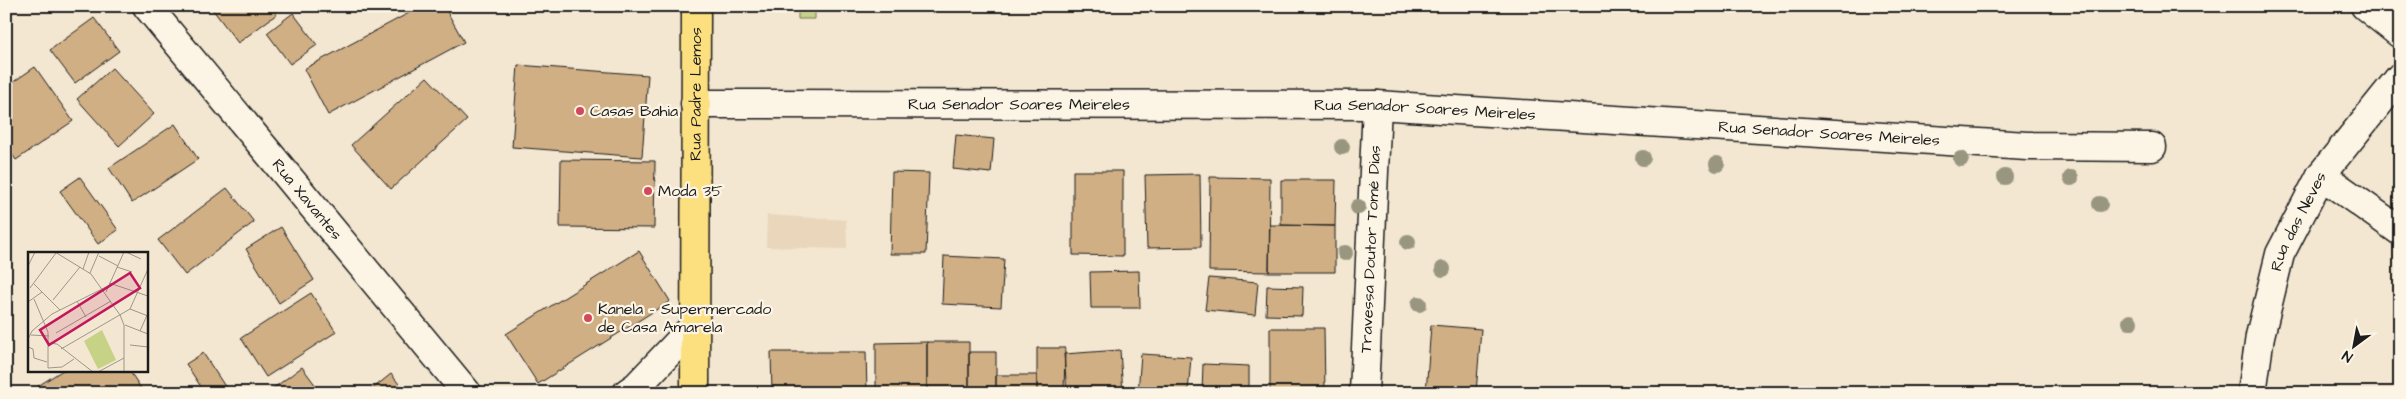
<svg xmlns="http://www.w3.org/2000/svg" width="2406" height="399" font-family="'Architects Daughter',sans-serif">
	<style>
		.built { fill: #e9d6bb }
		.green { fill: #c6d285; stroke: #717750 }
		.building { fill: #d1af84; stroke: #1c1c1c }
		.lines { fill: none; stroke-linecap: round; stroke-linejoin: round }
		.minor-casing { stroke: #1c1c1c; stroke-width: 31 }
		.major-casing { stroke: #1c1c1c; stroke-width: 31 }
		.minor { stroke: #fcf5e5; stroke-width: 28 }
		.major { stroke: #fce080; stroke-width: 28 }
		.tree { fill: #999680 }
		.poi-dot { fill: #d1495b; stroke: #fcf5e5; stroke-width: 2 }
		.labels { text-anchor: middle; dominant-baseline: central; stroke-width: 4.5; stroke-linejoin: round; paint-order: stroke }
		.street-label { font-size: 16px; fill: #1c1c1c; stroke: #fcf5e5 }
		.poi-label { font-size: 16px; fill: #1c1c1c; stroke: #fcf5e5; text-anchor: start }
		.inset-road { fill: none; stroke: #9d9689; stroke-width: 1 }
		.view { fill: #c2185b; fill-opacity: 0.15; stroke: #c2185b; stroke-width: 2.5 }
		.inset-edge { fill: none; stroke: #1c1c1c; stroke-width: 2.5 }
	</style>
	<rect width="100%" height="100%" fill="#f3e7d2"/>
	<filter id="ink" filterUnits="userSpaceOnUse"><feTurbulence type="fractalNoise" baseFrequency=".02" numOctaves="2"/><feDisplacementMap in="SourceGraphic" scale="10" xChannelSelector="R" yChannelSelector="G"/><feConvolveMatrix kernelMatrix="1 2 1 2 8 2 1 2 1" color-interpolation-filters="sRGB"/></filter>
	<g filter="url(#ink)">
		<path class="built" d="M767 215 846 220 847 249 766 247Z"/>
		<path class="green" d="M798 6H815V19H798Z"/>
		<path class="building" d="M210 6H271L277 14 238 43Z
			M422 6H444L464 42 328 115 304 69Z
			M293 13 317 45 290 64 267 33Z
			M94 18 119 51 75 83 50 50Z
			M518 65 648 75 642 157 512 147Z
			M35 67 73 121 16 160 6 146V87Z
			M112 68 154 114 119 146 77 99Z
			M427 77 467 120 391 189 351 145Z
			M175 124 198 159 132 203 109 168Z
			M956 135 994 139 991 173 953 169Z
			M561 160 655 161 654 228 560 227Z
			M1073 171H1123V256L1073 255Z
			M892 172 929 173 926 254H890Z
			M1200 174 1201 247 1147 248 1145 175Z
			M80 177 118 230 98 244 60 191Z
			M1210 177 1270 178 1269 272 1209 271Z
			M1281 180H1336L1335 226 1281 225Z
			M227 188 254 222 185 275 158 240Z
			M1270 225 1335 226V272H1269Z
			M281 227 314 280 279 303 246 249Z
			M639 251 670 301 538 384 506 334Z
			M944 256 1004 259 1001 307 942 304Z
			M1139 271 1140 308H1091L1090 272Z
			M1209 278 1258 282 1255 315 1205 310Z
			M1267 286 1303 287 1302 316 1266 315Z
			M311 293 336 332 266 377 241 338Z
			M1431 325 1481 329 1476 393H1426Z
			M1270 328H1324L1325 393H1270Z
			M927 342H969V393H927Z
			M927 342V393H876V343Z
			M1037 348H1065L1064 393H1037Z
			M1120 350 1123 393H1067L1064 354Z
			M771 352H866L867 393H772Z
			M969 352H996V393H969Z
			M203 353 226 388 218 393H205L186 364Z
			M1141 354 1191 357 1188 393H1138Z
			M1203 364 1249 366V393H1202Z
			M302 367 319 390 316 393H267Z
			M63 370H129L144 393H42L38 386Z
			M391 374 406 393H367Z
			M996 375H1037V393H996Z
			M1550 390 1581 393H1550Z"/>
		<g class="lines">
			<defs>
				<g id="minor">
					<path id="s1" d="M147 6 467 393"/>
					<path d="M2365 6 2400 34"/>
					<path id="s2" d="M695 104 1377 105 2027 146 2152 147"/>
					<path d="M2321 175 2400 231"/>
					<path d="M627 393 637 386 695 325"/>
					<path id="s3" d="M1364 393 1377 105"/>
					<path id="s4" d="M2252 393 2260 336 2280 254 2321 175 2400 77"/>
				</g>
				<g id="major">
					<path id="s5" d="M695 393 696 6"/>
				</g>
			</defs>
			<use href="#minor" class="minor-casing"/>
			<use href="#major" class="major-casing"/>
			<use href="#minor" class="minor"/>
			<use href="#major" class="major"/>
		</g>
		<g class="tree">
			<circle cx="1342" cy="147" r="8"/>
			<circle cx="1643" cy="158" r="8"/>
			<circle cx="1961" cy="159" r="8"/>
			<circle cx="1717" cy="164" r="8"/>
			<circle cx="2005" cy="177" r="8"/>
			<circle cx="2071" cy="178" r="8"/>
			<circle cx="2100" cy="204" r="8"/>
			<circle cx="1358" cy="207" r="8"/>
			<circle cx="1408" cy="242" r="8"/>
			<circle cx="1345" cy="253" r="8"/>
			<circle cx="1443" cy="269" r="8"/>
			<circle cx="1419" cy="304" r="8"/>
			<circle cx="2130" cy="322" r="8"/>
		</g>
	</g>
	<g class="poi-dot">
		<circle cx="580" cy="111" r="5"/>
		<circle cx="648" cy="191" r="5"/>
		<circle cx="588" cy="318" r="5"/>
	</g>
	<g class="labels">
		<g class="street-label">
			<text stroke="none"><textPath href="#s5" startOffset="299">Rua Padre Lemos</textPath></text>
			<text stroke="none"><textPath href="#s2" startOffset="324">Rua Senador Soares Meireles</textPath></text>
			<text stroke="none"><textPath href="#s2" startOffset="730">Rua Senador Soares Meireles</textPath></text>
			<text stroke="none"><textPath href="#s2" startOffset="1135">Rua Senador Soares Meireles</textPath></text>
			<text stroke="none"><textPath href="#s1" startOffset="251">Rua Xavantes</textPath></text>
			<text stroke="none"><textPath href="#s4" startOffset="179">Rua das Neves</textPath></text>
			<text stroke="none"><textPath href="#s3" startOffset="144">Travessa Doutor Tomé Dias</textPath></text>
		</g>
		<g class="poi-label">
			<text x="590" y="111">Casas Bahia</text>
			<text x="658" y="191">Moda 35</text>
			<text x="598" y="309">Kanela - Supermercado<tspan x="598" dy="18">de Casa Amarela</tspan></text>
		</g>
	</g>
	<g transform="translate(28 252)">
		<rect width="120" height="120" fill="#f3e7d2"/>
		<path d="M74 78 88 108 70 117 56 89Z" fill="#c6d285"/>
		<path class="inset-road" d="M27 0 63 22 92 63 96 73V120M98 0 113 7M71 4 90 14M0 14 7 0M89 15 104 20M55 17 61 0M62 21 71 0M81 31 120 44M6 32 32 58M2 36 28 1M78 40 96 0M6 47 20 80V116L34 115 46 107M25 48 52 15M49 49 58 65M0 50 14 40M102 57 120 64M97 73 120 82M112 79 120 61M28 81 83 49M3 83 21 84M0 87 4 79 24 62 80 34M20 91 29 92 65 120M102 93 120 95M0 95 5 97 6 106 19 110M33 97 102 57 120 17M70 120 96 106"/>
		<path class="view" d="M102 21 112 36 21 93 12 78Z"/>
		<rect width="120" height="120" class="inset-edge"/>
	</g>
	<rect width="2406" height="399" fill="none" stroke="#fcf5e5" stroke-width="25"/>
	<rect x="12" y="12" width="2381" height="374" fill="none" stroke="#1c1c1c" stroke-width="2" filter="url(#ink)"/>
	<g transform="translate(2354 346) rotate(212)" stroke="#fcf5e5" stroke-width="4" paint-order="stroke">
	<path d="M0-4L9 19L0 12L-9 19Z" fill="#1c1c1c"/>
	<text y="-8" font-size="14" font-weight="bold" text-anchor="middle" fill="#1c1c1c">N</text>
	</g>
</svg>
